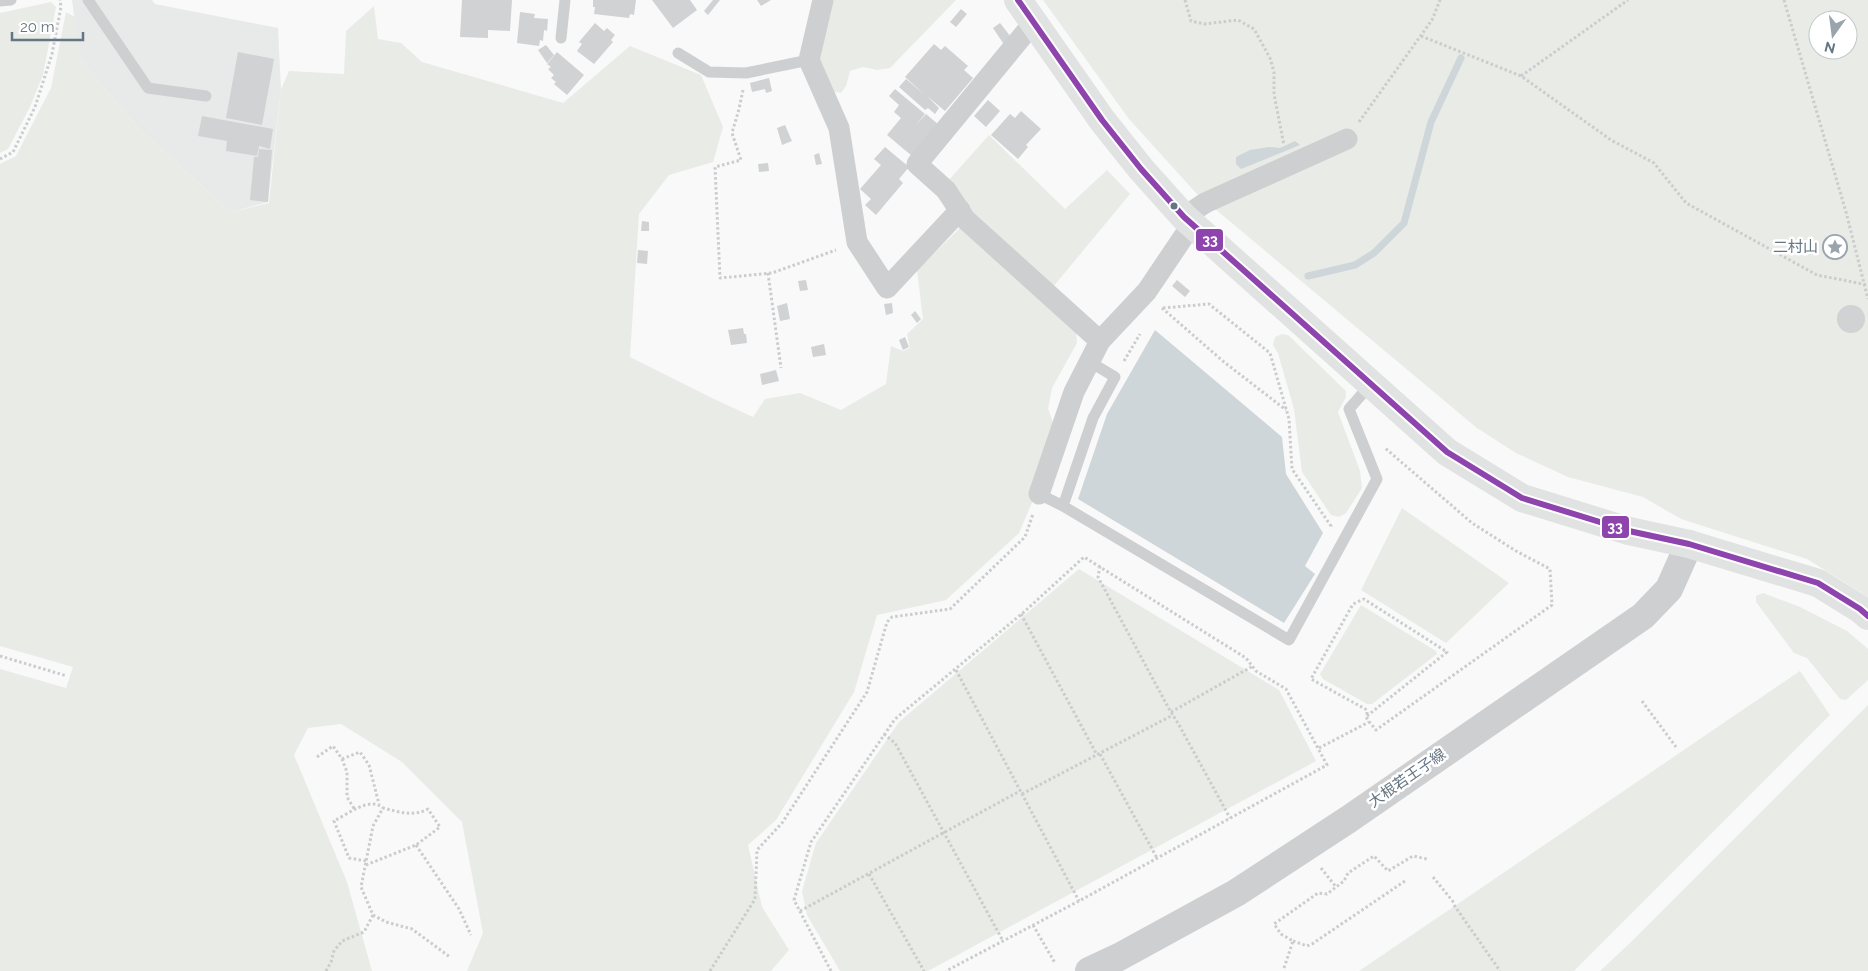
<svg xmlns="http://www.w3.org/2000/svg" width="1868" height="971" font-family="Raleway,'Noto Sans JP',sans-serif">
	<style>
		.built { fill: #e8e9e9 }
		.green { fill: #e8ebe6; fill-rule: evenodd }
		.water { fill: #ced6d9 }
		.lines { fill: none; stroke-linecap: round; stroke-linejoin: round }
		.stream { stroke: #ced6d9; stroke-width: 7 }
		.building { fill: #d0d2d3 }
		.path { stroke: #cbcccd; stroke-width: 3; stroke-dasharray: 2.5 2.5; stroke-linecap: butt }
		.service { stroke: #cecfd0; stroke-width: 11 }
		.minor { stroke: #cecfd0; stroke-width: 21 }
		.tertiary { stroke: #cecfd0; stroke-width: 28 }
		.secondary { stroke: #e1e2e2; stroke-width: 28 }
		.bus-1-casing { stroke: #fff; stroke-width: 10 }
		.bus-1 { stroke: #8e44ad; stroke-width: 6 }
		.bus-dot { fill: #657683; stroke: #fff; stroke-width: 2 }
		.labels { text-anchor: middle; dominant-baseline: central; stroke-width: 5; stroke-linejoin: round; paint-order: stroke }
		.poi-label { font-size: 15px; fill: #657683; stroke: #fff; text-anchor: end }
		.street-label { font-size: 15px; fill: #657683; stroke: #fff }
		.line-badge { stroke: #fff; stroke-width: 2 }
		.badge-label { font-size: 14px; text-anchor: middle; font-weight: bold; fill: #fff }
	</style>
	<rect width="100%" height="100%" fill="#f9f9f9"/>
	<path class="built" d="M72 0H152L155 4 278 28 281 89 268 202 231 212 138 128 80 59Z"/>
	<path class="green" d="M829 0H956L890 68 877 70 863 67 850 71 846 86 841 93 831 91 815 60Z
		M1043 0H1868V597L1807 559 1681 519 1643 497 1568 477 1516 453 1477 428 1196 193 1129 119ZM1818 20H1848V50H1818Z
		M51 2 56 7 43 75 30 107 8 149 0 153V13Z
		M374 6 378 39 401 43 422 62 563 103 630 46 701 75 723 127 713 162 669 175 639 214 630 357 714 399 753 417 765 399 800 393 841 410 886 384 891 346 903 351 910 348 907 334 923 319 917 270 961 227 1076 330 1077 343 1052 388 1048 409 1055 427 1036 493 1019 533 946 600 877 615 854 692 776 820 748 845 762 907 789 950 771 971H467L483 933 462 822 402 762 341 724 308 728 294 755 347 882 372 971H0V669L66 688 73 667 0 646V164L16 156 51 88 66 12 75 17 80 59 138 128 231 212 269 203 281 89 289 71 344 74 346 31Z
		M989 135 1065 209 1107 170 1130 194 1053 287 970 213 947 182Z
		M1282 334 1288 335 1346 391V397L1338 412 1360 471 1362 488 1346 513 1339 517 1331 515 1302 472 1294 409 1278 353 1273 345 1275 337Z
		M1402 508 1509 583 1446 643 1361 590Z
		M1079 569 1279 690 1316 761 928 971H840L807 915 802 891 816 843 899 722Z
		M1763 593 1800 607 1847 631 1868 649V680L1846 700 1840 699 1807 658 1794 653 1756 602V596Z
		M1361 605 1436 651 1437 654 1372 704H1367L1323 679 1320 674Z
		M1800 671 1830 715 1574 971H1359Z
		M1868 705V971H1600L1631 942Z"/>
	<path class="water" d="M1295 141 1300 145 1241 169 1236 164V157L1250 150 1269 147 1280 148Z
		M1155 330 1282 437 1286 474 1323 533 1305 566 1315 574 1284 623 1078 499 1107 414Z"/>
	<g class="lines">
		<path class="stream" d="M1308 276 1355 265 1374 253 1404 223 1431 122 1461 58"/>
	</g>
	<path class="building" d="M462 0H512L510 31 488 30V38L460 37Z
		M593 0H636L634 15 630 14 629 18 594 14 595 7H593Z
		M652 0H690L697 10 673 28Z
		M713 0H720L708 15 704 11Z
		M757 0H771L761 6Z
		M961 9 967 14 956 27 950 22Z
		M520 12 535 14 534 18 548 19 547 31 544 30 543 41 540 40 539 46 517 43Z
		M595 23 604 31 607 28 615 35 611 40 613 42 594 64 577 51 582 44 579 42Z
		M1000 23 1011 37 1003 43 993 28Z
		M934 44 941 50 945 46 968 66 964 70 973 78 945 111 927 96 939 108 935 114 928 108 925 110 899 87 906 79 925 95 905 77Z
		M546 45 554 55 547 63 538 50Z
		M238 52 274 59 262 125 226 118Z
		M557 52 584 75 567 95 554 84 556 82 551 78 554 75 548 69 551 67 547 64Z
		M769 78 772 91 766 93 765 89 752 92 750 83Z
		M895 89 925 114 915 126 926 114 939 125 912 156 887 135 901 118 894 112 899 105 889 96Z
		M988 100 1000 111 986 127 974 116Z
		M1021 111 1041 129 1026 145 1028 147 1018 159 991 135 1010 114 1015 118Z
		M202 116 273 129 270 149 259 146 257 156 226 151 227 141 198 136Z
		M785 125 792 141 782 145 777 128Z
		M885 147 909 167 899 179 903 183 876 215 865 205 871 199 860 189 881 165 874 159Z
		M259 149 272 150 268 202 250 200 254 157H261H258Z
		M819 153 822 164 816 165 814 155Z
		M768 163 769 171 759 172 758 164Z
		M642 221 649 222V231H641Z
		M638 250 648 251 647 264 637 263Z
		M806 280 808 290 800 291 798 281Z
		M1177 280 1190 291 1185 297 1172 286Z
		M787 303 790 319 780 321 777 306Z
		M892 303 893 313 886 315 884 304Z
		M1837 319a14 14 0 1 1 28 0a14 14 0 1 1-28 0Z
		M915 311 921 319 917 323 911 315Z
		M743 328 744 334H746L747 343 731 345 728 330Z
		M905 337 909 347 903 350 899 340Z
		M824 344 826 355 813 357 811 347Z
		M776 370 779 381 762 385 760 374Z"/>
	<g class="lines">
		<path class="path" d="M1185 0 1191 21 1204 24 1238 20 1254 29 1270 58 1274 72V94L1284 145
			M1784 0 1846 212 1868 299
			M1421 36 1521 76 1611 140 1654 163 1686 203 1817 275 1868 285
			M1521 76 1628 0
			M743 90 739 109 732 133 741 160 715 167 720 278 772 273 836 250
			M1359 122 1432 20 1440 0
			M0 159 13 152 35 107 52 54 61 7 60 0
			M768 273 781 368
			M1162 308 1224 362 1286 410
			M1163 308 1209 304 1270 353 1289 419 1292 469 1331 526 1330 528
			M1124 361 1140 334
			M1100 566 1098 577 1168 707 1179 725 1230 818
			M1021 614 1097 755
			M0 656 67 676
			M956 670 1079 901
			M1642 701 1676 747
			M1171 712 1253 666
			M1367 716 1447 652 1364 599 1353 604 1311 679 1367 710V719L1376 730 1552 605 1550 569 1516 551 1472 523 1385 448
			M884 734 895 743 1003 941
			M1319 748 1369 722
			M1100 754 1157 858
			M317 757 333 746 342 759 347 772V797L355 810
			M342 759 360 752 369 765 379 804
			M1022 794 1173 715
			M416 845 459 909 471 935
			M366 861 349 858 334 821C348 814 370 796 383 808
			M1321 868 1336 887
			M869 874 924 971
			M1433 877 1455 904
			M1454 905 1500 971
			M800 911 1020 791
			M373 915 386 922 412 929 450 957
			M1033 925 1055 963
			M1293 941 1307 946 1312 944 1405 881
			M1284 968 1293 941 1281 934 1274 924 1318 893 1327 894 1344 881 1348 873 1374 856 1388 871 1413 856 1427 859
			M326 971 331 962 334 951 342 941 364 932 373 915 361 887 373 826 383 808C399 812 413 817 428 809L440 827 416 845 366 865
			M710 971 755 899 757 850 782 823 867 692 887 622 892 617 950 609 1025 537 1033 514
			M831 971 794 900 811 842 895 719 1024 612 1084 557 1246 658 1256 671 1286 689 1327 765 1079 901 946 971"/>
		<path class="service" d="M88 0 148 88 206 96
			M0 1 11 0
			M561 38 565 0
			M678 53 709 72 746 73 809 60
			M1039 494 1063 506 1093 418 1115 377 1090 362
			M1063 506 1289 640 1377 479 1349 409 1371 384"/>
		<path class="minor" d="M823 0 809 60 839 128 857 242 887 288 960 210
			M1034 22 917 164 946 190 965 219 1100 341 1147 291 1184 236 1195 226
			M1184 217 1205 203 1347 139
			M1039 494 1074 392 1100 341"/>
		<path class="tertiary" d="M1089 971 1119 957 1236 893 1349 819 1643 616 1669 589 1689 544"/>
		<path class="secondary" d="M1018 0 1102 120 1141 169 1184 217 1447 452 1522 498 1629 531 1689 544 1818 583 1860 609 1868 616"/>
		<defs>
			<path id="bus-1" d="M1018 0 1102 120 1141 169 1184 217 1447 452 1522 498 1629 531 1689 544 1818 583 1860 609 1868 616"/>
		</defs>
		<use href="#bus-1" class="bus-1-casing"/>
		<use href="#bus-1" class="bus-1"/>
	</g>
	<defs>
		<symbol id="sight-ring" viewBox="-11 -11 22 22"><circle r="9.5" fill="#fff" stroke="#99a4ac" stroke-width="1.5"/><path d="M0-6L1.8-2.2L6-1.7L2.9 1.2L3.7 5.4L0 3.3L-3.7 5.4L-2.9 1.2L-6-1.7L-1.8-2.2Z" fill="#99a4ac"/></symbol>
	</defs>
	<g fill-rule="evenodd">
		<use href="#sight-ring" x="1821" y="233" width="28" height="28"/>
	</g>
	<circle class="bus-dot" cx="1174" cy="206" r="4.5"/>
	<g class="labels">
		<g class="poi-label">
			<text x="1818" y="247">二村山</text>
		</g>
		<g class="street-label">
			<text transform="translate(1407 778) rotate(-35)">大根若王子線</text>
		</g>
	</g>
	<g class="line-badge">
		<rect x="1195" y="228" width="29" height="24" rx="5" fill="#8e44ad"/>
		<rect x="1601" y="515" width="29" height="24" rx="5" fill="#8e44ad"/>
	</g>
	<g class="badge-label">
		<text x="1210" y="245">33</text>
		<text x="1615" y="532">33</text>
	</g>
	<g transform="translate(1833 35) rotate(194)"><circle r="24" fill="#ffffff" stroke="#c1c8cd"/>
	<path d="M0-4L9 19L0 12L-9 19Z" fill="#99a4ac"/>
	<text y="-8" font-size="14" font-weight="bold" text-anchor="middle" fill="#657683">N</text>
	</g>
	<path d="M12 32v8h71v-8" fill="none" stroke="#657683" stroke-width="2.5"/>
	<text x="20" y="32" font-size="15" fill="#657683" stroke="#ffffff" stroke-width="4" paint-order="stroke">20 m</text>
</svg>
